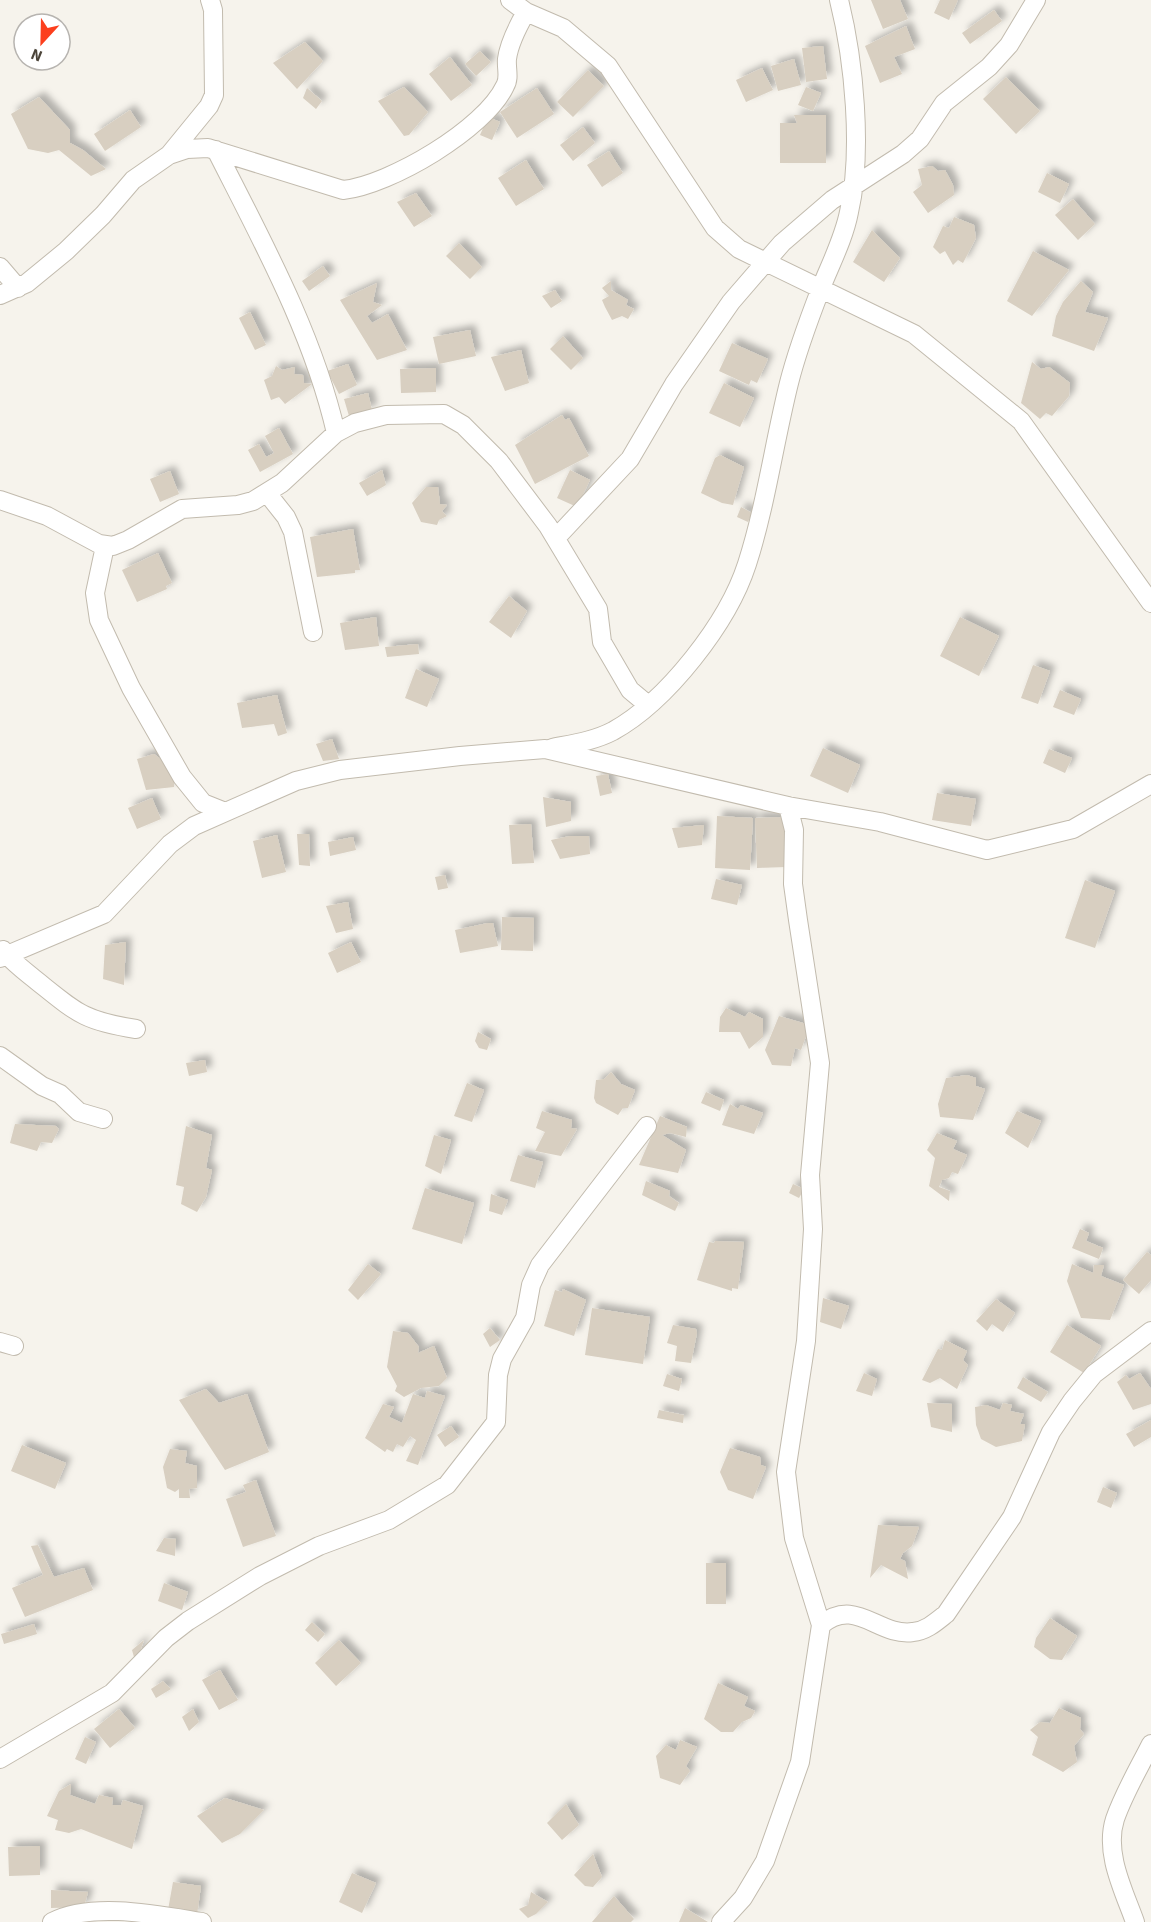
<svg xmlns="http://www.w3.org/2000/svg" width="1151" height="1922" font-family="'Source Sans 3',sans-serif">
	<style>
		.building { fill: #d8cfc1; filter: url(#shadow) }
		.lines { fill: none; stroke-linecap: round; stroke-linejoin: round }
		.street-casing { stroke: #c2bbae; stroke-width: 20 }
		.street { stroke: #fff; stroke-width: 18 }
	</style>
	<defs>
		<filter id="shadow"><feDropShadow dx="5.5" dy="-5.5" stdDeviation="3" flood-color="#0004"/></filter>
	</defs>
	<rect width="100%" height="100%" fill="#f6f3ec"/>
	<path class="building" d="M871 0H900L908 19 883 29Z
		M940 0H958L949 20 934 13Z
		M994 10 1002 21 970 44 962 33Z
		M906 26 915 49 894 57 902 74 880 83 865 46Z
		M305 42 323 61 297 89 273 63Z
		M823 46 827 79 806 82 802 48Z
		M480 51 491 62 476 76 465 64Z
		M450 57 472 85 451 101 429 74Z
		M794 59 801 85 778 91 771 66Z
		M762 68 773 90 746 102 736 80Z
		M588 70 604 86 573 117 557 102Z
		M1006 77 1040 111 1016 134 983 99Z
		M404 87 428 112 409 135 404 136 378 101Z
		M806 87 821 93 813 111 798 105Z
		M307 88 322 101 316 109 303 98Z
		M537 88 554 114 517 138 500 112Z
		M39 97 70 130V143L83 150 106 169 91 176 59 150 48 153 28 149 11 114Z
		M130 110 141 127 105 151 94 134Z
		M794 115H826V163H780V123H797Z
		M488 117 500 122 492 140 480 135Z
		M583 127 595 143 573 161 560 145Z
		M609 151 623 173 602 187 587 165Z
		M526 160 544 189 516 206 498 178Z
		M932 166 938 171 945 170 953 185 954 195 928 213 913 192 922 185 918 169Z
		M1047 173 1069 184 1060 203 1038 192Z
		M416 193 432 216 414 227 397 202Z
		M1073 199 1095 224 1078 240 1055 215Z
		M954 217 974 225 976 238 963 263 958 260 953 265 945 251 940 254 933 247 943 226 949 228Z
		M872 230 900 258 884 282 853 262Z
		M459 243 482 267 470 279 446 256Z
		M1033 251 1069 270 1032 316 1007 301Z
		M323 266 330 276 309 291 302 281Z
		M611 281V290L628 300 626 305 634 309 628 319 622 316 612 320 605 307 602 300 609 296 602 288Z
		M1081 281 1093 292 1085 312 1108 318 1094 351 1052 336 1056 316 1063 302Z
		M377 283 373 302 382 305 367 316 372 323 388 314 407 350 377 360 340 300Z
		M555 290 562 301 551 308 542 296Z
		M250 312 266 345 255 350 239 318Z
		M470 330 476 356 439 364 433 337Z
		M563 336 583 358 571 370 550 349Z
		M732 343 768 359 757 383 751 380 749 385 719 371Z
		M521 350 529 383 505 391 491 357Z
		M1032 362 1041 369 1049 367 1070 383 1069 396 1052 416 1046 413 1040 419 1021 403Z
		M348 364 357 385 339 394 327 371Z
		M276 366 282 370 295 367 294 374 303 375 304 383 312 384 285 404 279 397 271 400 264 380 272 376Z
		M436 368V392L401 393 400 369Z
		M724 383 754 398 740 427 709 413Z
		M368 393 372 410 349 416 344 399Z
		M562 415 565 420 569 418 589 456 535 484 515 445Z
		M279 428 293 454 260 472 248 450 259 444 266 457 274 453 265 436Z
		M720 455 744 467 733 505 722 503 701 493 715 458Z
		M382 470 386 485 367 496 359 483Z
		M570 470 590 480 577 507 557 498Z
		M170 471 179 494 160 502 150 479Z
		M426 487H438L440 504 447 505 442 511 447 516 439 520 437 525 421 522 412 503Z
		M741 507 752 513 748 522 737 517Z
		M353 529 360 570H355V573L317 577 310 537Z
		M158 553 172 583 166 586 167 589 137 602 122 570Z
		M509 596 527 611 511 638 489 622Z
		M376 617 379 646 345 650 340 623Z
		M960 617 999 636 979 676 940 656Z
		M418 644 419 654 387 657 385 647Z
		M1033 665 1050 671 1038 704 1021 698Z
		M416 669 439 679 427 707 405 698Z
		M1060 690 1081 699 1074 715 1053 707Z
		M277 695 287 733 278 736 274 724 242 728 237 703Z
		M332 739 339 759 323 761 316 744Z
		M823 748 860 765 848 793 810 776Z
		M1049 749 1072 758 1065 773 1043 763Z
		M154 754 169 765 174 777V787L146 790 137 759Z
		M608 774 612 793 600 796 596 776Z
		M937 793 976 799 971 826 932 820Z
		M543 797 571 802V821L546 827Z
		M152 798 161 819 137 829 128 808Z
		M717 816 753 818 750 870 715 868Z
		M785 817 786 867 757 868 755 818Z
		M531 824 534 863 512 864 509 825Z
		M704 825 702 845 678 848 672 828Z
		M297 834H309L310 866 299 865Z
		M277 835 286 872 262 878 253 841Z
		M570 836H589L590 854 560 859 551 840Z
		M353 837 356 850 330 856 328 842Z
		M445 875 448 888 438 890 435 877Z
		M716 879 742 885 737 905 711 899Z
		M1085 880 1115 891 1095 948 1065 938Z
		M348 902 353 929 336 933 326 906Z
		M502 917 534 918 533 951 501 950Z
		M488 923H493L498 946 460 953 455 930Z
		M126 942 124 985 103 979 105 945Z
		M351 942 361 962 337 973 328 953Z
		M726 1008 745 1017 749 1012 763 1019V1037L749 1049 740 1032H719L720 1017Z
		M779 1016 810 1025 801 1050 795 1048 791 1066 772 1065 765 1050Z
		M478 1032 491 1039 487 1050 479 1048 475 1041Z
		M205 1060 207 1072 189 1076 186 1063Z
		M611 1072 621 1084 635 1090 628 1108H623L618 1115 596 1103 594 1098 596 1080 604 1079Z
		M967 1075 976 1078V1086L985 1089 973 1120 940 1117 938 1104 946 1078Z
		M467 1083 484 1090 472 1122 454 1116Z
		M706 1092 724 1100 720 1111 701 1103Z
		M730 1104 738 1109 741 1105 763 1113 754 1134 722 1125Z
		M542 1111 572 1120 571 1128 577 1129 561 1156 535 1151 545 1132 536 1128Z
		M1017 1111 1041 1121 1028 1148 1005 1133Z
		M660 1116 687 1127 686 1137 670 1133 662 1135 686 1150 678 1173 639 1165Z
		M15 1124 56 1126 59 1129 52 1143 41 1142 37 1151 10 1143Z
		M186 1126 212 1135 206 1168 212 1170 206 1197 197 1212 181 1204 184 1187 176 1185Z
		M937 1133 957 1141 953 1149 967 1155 958 1174 952 1172 949 1178 942 1180 939 1187 950 1191 949 1201 929 1186 935 1158 927 1150Z
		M434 1135 451 1140 441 1174 425 1166Z
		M518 1155 543 1162 535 1188 510 1181Z
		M646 1181 670 1191 669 1196 679 1203 675 1211 642 1195Z
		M793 1184 804 1189 799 1198 789 1193Z
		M425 1188 474 1203 462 1244 412 1229Z
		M491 1194 508 1200 502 1215 489 1211Z
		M1080 1229 1089 1233 1086 1241 1103 1248 1099 1259 1072 1248Z
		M715 1241 744 1242 738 1289 732 1288V1291L697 1280 709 1242 714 1243Z
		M1147 1252 1151 1255V1280L1139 1294 1123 1280Z
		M368 1264 381 1274 358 1300 348 1290Z
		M1072 1264 1093 1273 1094 1265H1104L1101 1276 1124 1285 1110 1320 1081 1318 1067 1281Z
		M563 1289 586 1300 574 1336 544 1326 555 1290 562 1292Z
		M823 1298 849 1306 841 1329 820 1322Z
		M996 1299 1015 1313 1003 1332 992 1324 987 1331 976 1321Z
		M592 1308 650 1317 643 1364 585 1355Z
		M673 1325 696 1329 697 1333 691 1363 675 1361 677 1346 667 1343Z
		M1067 1325 1101 1346 1084 1373 1050 1352Z
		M490 1328 500 1340 490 1347 483 1334Z
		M393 1331 408 1333 419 1347 418 1353 434 1346 447 1378 439 1386 421 1388 404 1397 395 1391 397 1386 387 1367Z
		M945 1340 967 1351 963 1360 968 1365 957 1389 940 1378 930 1383 922 1380 938 1349 942 1350Z
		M864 1373 877 1379 872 1396 856 1391Z
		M1140 1373 1151 1389V1404L1133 1410 1117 1382 1126 1375 1129 1379Z
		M667 1374 682 1379 679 1391 663 1386Z
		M1023 1377 1048 1392 1041 1402 1017 1388Z
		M206 1389 219 1403 247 1394 269 1452 225 1470 179 1400Z
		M427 1391 445 1396 418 1465 406 1461 416 1440 410 1436 403 1447 397 1444 393 1452 387 1449 385 1452 365 1438 383 1404 394 1407 389 1417 402 1423 413 1394 425 1398Z
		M927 1403 952 1404V1432L931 1427Z
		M1003 1403 1012 1405 1010 1411 1024 1414 1020 1424H1025L1022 1441 996 1447 981 1439 976 1425 975 1407 986 1405 1000 1410Z
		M659 1410 684 1415 683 1423 657 1418Z
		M1151 1420V1437L1134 1447 1126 1434Z
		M451 1426 459 1437 445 1447 437 1435Z
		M22 1445 66 1463 55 1489 11 1471Z
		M730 1448 760 1457 761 1465 766 1467 753 1499 728 1490 720 1472Z
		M170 1449 187 1451 185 1463 197 1466V1488L189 1489 190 1498H179V1489L175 1492 167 1488 163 1467Z
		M256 1480 276 1536 243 1547 226 1499 246 1492 243 1485Z
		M1103 1487 1117 1493 1111 1508 1097 1502Z
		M878 1525 919 1527 912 1546 903 1553 900 1559 905 1561 908 1579 881 1565 870 1578Z
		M164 1538 176 1539 175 1556 156 1551Z
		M38 1545 54 1577 84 1568 93 1590 25 1617 12 1588 43 1575 31 1546Z
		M706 1563H726V1604H706Z
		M164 1583 188 1592 182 1610 158 1601Z
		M1050 1618 1077 1636 1062 1660 1050 1659 1034 1647 1036 1638Z
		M312 1622 325 1634 318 1642 305 1630Z
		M34 1624 37 1634 4 1644 1 1634Z
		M144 1640 136 1664 132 1650Z
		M339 1640 361 1663 336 1686 315 1663Z
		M220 1670 238 1700 219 1710 202 1680Z
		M163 1681 171 1689 156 1698 151 1689Z
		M718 1683 748 1697 744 1706 755 1711 751 1718 742 1722 733 1732H721L704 1719Z
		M1059 1708 1081 1718 1080 1729 1084 1734 1074 1746 1077 1762 1063 1772 1032 1755 1038 1737 1030 1730 1040 1722 1050 1723Z
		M119 1709 135 1728 110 1748 94 1729Z
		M193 1709 199 1722 189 1731 182 1717Z
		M85 1737 96 1742 86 1764 75 1759Z
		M680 1740 697 1747 686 1766 690 1771 680 1785 660 1778 656 1756 666 1745 676 1750Z
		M71 1784 70 1795 95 1804 99 1795 113 1798 112 1805H121L123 1800 143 1806 132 1849 81 1829 69 1833 55 1830 58 1820 47 1816 59 1791Z
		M225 1798 264 1810 240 1834 222 1843 197 1816Z
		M566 1804 579 1825 562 1840 547 1823Z
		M40 1846V1875L9 1876 8 1847Z
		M593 1854 602 1877 593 1887 585 1886 574 1875Z
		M352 1873 376 1883 362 1913 339 1902Z
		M173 1882 201 1886 197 1915 168 1910Z
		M51 1890 88 1892 84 1907 51 1908Z
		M531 1892 548 1902 536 1914 528 1918 519 1909 528 1905Z
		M614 1896 634 1919 631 1922H592Z
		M685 1908 708 1922H679Z"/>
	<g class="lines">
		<defs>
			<path id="street" d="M510 0 526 12 563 28 608 66 715 228 739 249 914 334 1021 421 1151 603
				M216 150C262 241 313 333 336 433
				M169 155 187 149 208 148 343 190C390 185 485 129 505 86 510 78 506 68 507 59 509 43 518 26 526 12
				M0 267 18 288
				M0 295 27 283 66 251 103 215 133 180 169 155 209 106 214 95 213 10 210 0
				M267 493 286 517 293 532 313 632
				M0 500 47 516 99 544 113 546 128 540 182 509 238 505 253 501 282 483 336 433 355 423 386 415 444 414 463 425 499 461 548 526 598 609 602 642 630 690 648 705
				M556 538 630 459 674 384 731 302 782 243 832 200 903 154 920 139 944 103 989 67 1009 45 1036 0
				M105 546 95 593 99 620 131 688 182 777 203 803 223 811
				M552 748C572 744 594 741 613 731 667 701 728 623 747 564 766 505 774 443 789 383 797 351 809 319 821 288 831 263 844 238 849 212 863 151 854 60 839 0
				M3 950C12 962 25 971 37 981 77 1013 84 1021 136 1029
				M0 958 104 914 170 844 194 826 296 781 340 770 460 756 545 749 788 806 880 822 987 850 1073 829 1151 784
				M0 1056 42 1086 60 1094 79 1112 103 1119
				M0 1342 14 1346
				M821 1625C856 1596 878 1637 913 1632 926 1631 936 1622 946 1614L1012 1517 1051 1432 1072 1401 1094 1374 1151 1331
				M0 1759 112 1693 166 1638 188 1621 260 1576 319 1546 389 1520 447 1485 496 1422 498 1375 502 1359 525 1318 531 1285 540 1265 647 1126
				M52 1922C92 1901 159 1915 202 1922
				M721 1922 743 1898 765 1861 800 1762 821 1625 794 1538 786 1472 806 1341 813 1229 810 1175 820 1063 798 920 793 884 794 830 788 806
				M1135 1922C1124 1891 1104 1853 1115 1819 1124 1793 1139 1768 1151 1744"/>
		</defs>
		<use href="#street" class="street-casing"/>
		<use href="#street" class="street"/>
	</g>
	<g transform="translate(42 42) rotate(202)"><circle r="28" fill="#ffffff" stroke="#b7b4b0" stroke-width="1.5"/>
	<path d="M0-4.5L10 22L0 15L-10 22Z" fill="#fc3f1d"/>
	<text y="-9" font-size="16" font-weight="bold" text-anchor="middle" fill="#4b4439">N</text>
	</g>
</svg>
